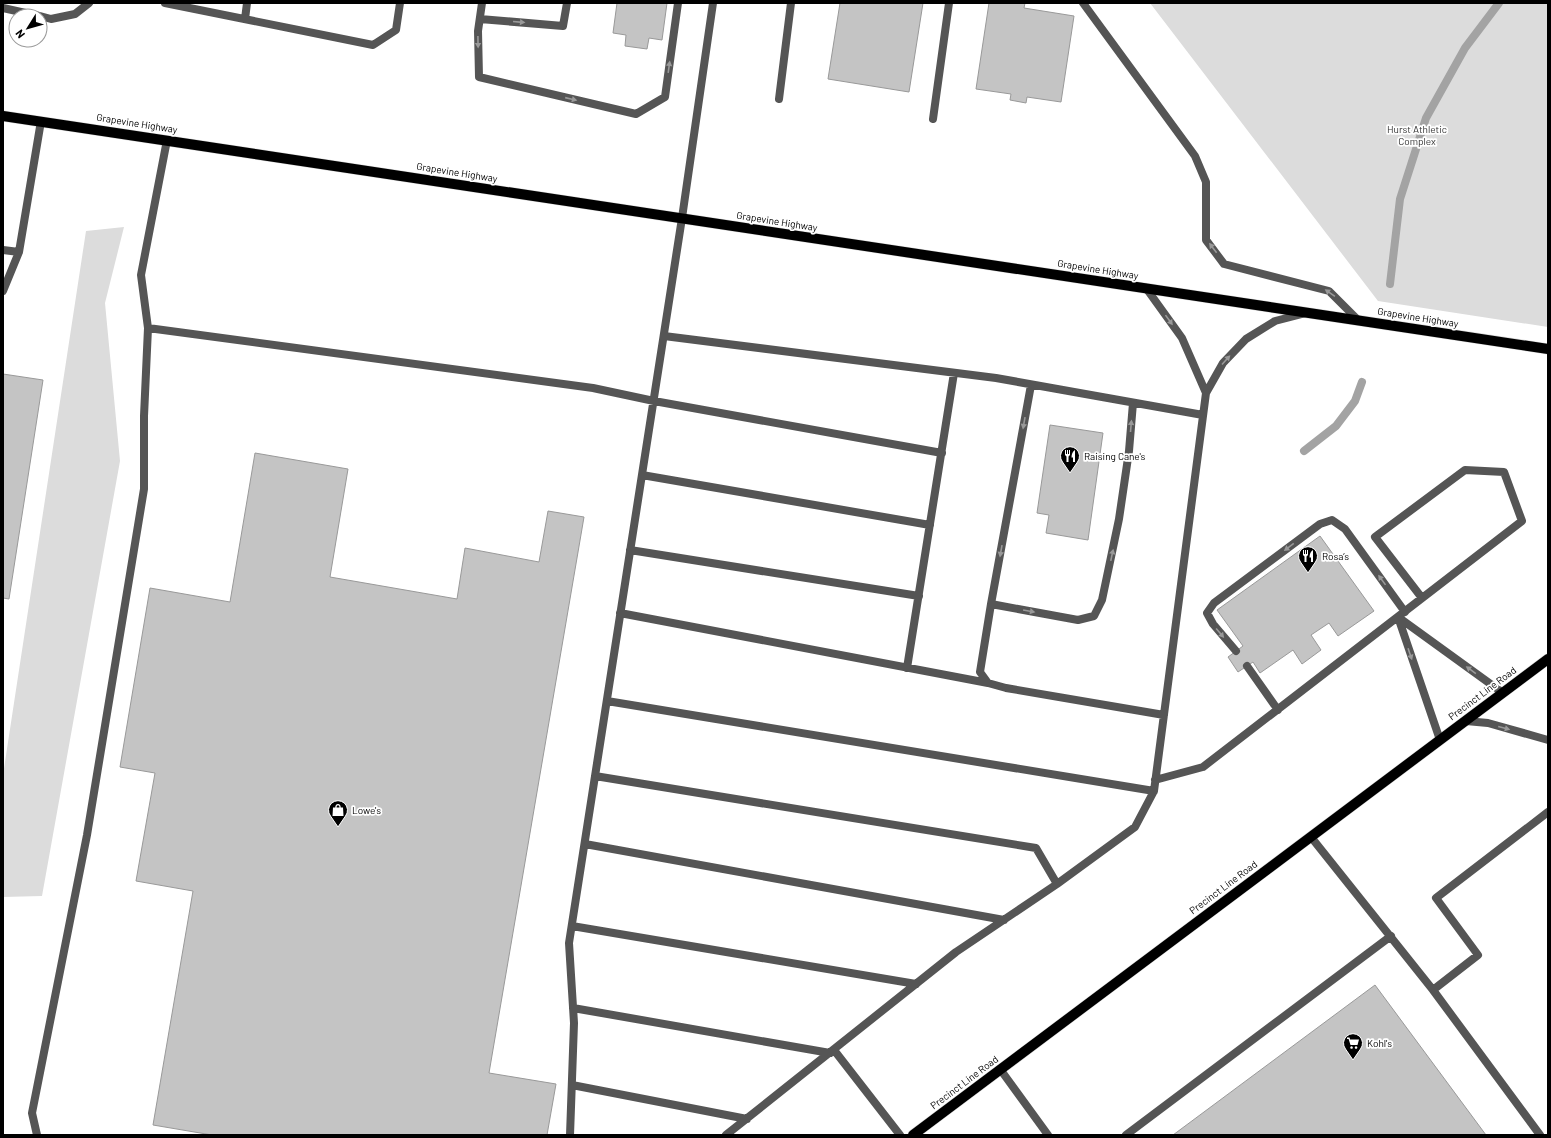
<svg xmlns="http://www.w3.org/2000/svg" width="1551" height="1138" font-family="Barlow,sans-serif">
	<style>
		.green { fill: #dcdcdc }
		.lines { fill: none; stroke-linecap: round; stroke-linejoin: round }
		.stream { stroke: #a3a3a3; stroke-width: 8 }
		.building { fill: #c4c4c4; stroke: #999 }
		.primary-casing { stroke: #dbdbdb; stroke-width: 11 }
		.service { stroke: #555; stroke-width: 8 }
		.primary { stroke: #000; stroke-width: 10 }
		.oneway { fill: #999 }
		.labels { text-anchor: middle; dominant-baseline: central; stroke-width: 3.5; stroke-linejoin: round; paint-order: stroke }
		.street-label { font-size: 10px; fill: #000; stroke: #fff }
		.park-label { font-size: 10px; fill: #333; stroke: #fff }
		.poi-label { font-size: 10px; fill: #000; stroke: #fff; text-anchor: start }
	</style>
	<rect width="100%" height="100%" fill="#fff"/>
	<path class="green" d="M1150 3H1548V327L1378 301Z
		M124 227 105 303 120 461 42 896 3 897V775L86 231Z"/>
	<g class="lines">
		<path class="stream" d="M1390 284 1400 199 1426 118 1465 48 1499 3
			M1304 451 1336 426 1355 401 1362 382"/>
	</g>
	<path class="building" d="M617 3H667L662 40 649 38 647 49 625 46 626 35 613 33Z
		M840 3H923L909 92 828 79Z
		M989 3H1025L1024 8 1074 16 1061 102 1027 97 1026 103 1010 100 1011 94 976 89Z
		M3 374 43 380 9 599 3 598Z
		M1050 425 1103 433 1088 540 1046 533 1049 515 1037 513Z
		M255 453 348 469 330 577 457 599 465 548 539 562 548 511 584 517 489 1073 556 1084 547 1135H212L153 1125 193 891 136 881 155 773 120 767 150 588 230 602Z
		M1320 536 1374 611 1338 636 1329 623 1311 635 1321 650 1302 664 1293 650 1260 673 1253 662 1238 672 1228 657 1243 646 1217 610Z
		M1375 985 1486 1135H1173Z"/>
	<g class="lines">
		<defs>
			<path id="primary" d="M3 116 1548 349
				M913 1135 1548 659"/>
		</defs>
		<use href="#primary" class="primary-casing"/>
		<path class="service" d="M165 3 373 45 396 30 400 3
			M482 3 478 31 479 77 636 114 665 97 678 3
			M1083 3 1195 156 1206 182V240L1224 264 1329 291 1358 320
			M3 8 39 16
			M40 16 51 19 75 14 89 3
			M245 19 247 3
			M480 19 563 26 567 3
			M779 99 791 3
			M933 119 949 3
			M3 250 19 252
			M1146 288 1182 338 1206 393
			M3 291 19 252 41 121
			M148 328 593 388 654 401 942 453
			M664 336 996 378 1203 415
			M1031 385 991 604 980 672 988 683 1006 688 1164 715
			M642 475 930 525
			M630 550 919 596
			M991 604 1078 620 1094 616 1102 600 1119 519 1129 451 1133 403
			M620 613 988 683
			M1398 617 1440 740
			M1398 617 1503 693
			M1236 651 1213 624 1207 613 1214 603 1320 524 1332 520 1345 529 1405 612
			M1247 666 1278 710
			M907 668 954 373
			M607 701 1154 791
			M1466 721 1488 723 1548 740
			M595 776 1036 848 1057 884
			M1155 780 1203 767 1522 521 1504 472 1465 470 1375 537 1422 598
			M1311 837 1433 990
			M585 844 1004 920
			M572 926 916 984
			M573 1008 830 1053
			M834 1050 900 1135
			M1000 1069 1048 1135
			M572 1085 747 1119
			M37 1135 32 1113 87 835 144 489V416L148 328 141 275 167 140
			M570 1135 574 1023 569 943 682 218 713 3
			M726 1135 956 952 1057 884 1135 827 1154 791 1206 393 1223 363 1246 339 1275 321 1306 313
			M1126 1135 1391 936
			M1540 1135 1433 990 1478 955 1436 898 1548 812"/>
		<use href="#primary" class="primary"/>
	</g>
	<defs><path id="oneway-solid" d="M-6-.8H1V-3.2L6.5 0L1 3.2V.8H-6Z"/></defs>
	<g class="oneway">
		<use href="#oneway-solid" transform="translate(519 22) rotate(5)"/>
		<use href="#oneway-solid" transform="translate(478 42) rotate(89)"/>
		<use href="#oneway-solid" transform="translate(669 67) rotate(-82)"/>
		<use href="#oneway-solid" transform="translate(571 99) rotate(13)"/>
		<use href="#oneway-solid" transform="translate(1213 248) rotate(-127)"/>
		<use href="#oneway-solid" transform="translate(1330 293) rotate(-145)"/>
		<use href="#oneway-solid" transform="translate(1169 320) rotate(54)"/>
		<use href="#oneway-solid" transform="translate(1226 360) rotate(-48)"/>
		<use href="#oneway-solid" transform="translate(1024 423) rotate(100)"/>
		<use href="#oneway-solid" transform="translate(1131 426) rotate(-85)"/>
		<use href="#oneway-solid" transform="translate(1289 547) rotate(143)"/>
		<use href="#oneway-solid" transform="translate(1001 551) rotate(100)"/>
		<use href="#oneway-solid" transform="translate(1112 555) rotate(-78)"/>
		<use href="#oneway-solid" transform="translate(1382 580) rotate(-126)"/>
		<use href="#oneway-solid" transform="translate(1029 611) rotate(10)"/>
		<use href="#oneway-solid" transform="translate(1220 633) rotate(50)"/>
		<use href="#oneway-solid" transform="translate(1410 654) rotate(71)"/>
		<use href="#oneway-solid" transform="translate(1471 670) rotate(-144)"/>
		<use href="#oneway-solid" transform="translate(1504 728) rotate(15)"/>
	</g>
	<defs>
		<symbol id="restaurant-pin" viewBox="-11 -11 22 30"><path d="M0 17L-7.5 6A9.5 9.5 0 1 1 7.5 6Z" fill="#000" stroke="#fff"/><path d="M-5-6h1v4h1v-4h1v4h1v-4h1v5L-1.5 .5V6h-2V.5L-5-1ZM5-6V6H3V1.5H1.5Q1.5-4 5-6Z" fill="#fff"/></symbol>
		<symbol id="shop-pin" viewBox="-11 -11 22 30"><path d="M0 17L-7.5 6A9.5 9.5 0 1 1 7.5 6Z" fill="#000" stroke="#fff"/><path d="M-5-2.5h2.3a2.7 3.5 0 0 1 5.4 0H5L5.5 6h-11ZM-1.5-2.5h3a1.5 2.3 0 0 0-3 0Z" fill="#fff"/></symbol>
		<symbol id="supermarket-pin" viewBox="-11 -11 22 30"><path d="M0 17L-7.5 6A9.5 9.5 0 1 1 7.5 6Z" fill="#000" stroke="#fff"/><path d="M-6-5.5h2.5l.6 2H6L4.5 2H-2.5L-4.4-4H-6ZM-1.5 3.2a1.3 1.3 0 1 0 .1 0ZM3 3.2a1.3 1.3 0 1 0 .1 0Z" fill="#fff"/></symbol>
	</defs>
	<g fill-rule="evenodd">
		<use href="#restaurant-pin" x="1059" y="445" width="22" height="30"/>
		<use href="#restaurant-pin" x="1297" y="545" width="22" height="30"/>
		<use href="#shop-pin" x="327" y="799" width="22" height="30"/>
		<use href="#supermarket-pin" x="1342" y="1032" width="22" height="30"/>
	</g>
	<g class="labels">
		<g class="street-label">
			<text transform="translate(137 123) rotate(9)">Grapevine Highway</text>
			<text transform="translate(457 172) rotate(9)">Grapevine Highway</text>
			<text transform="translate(777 221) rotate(9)">Grapevine Highway</text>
			<text transform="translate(1098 269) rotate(9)">Grapevine Highway</text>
			<text transform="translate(1418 317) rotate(9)">Grapevine Highway</text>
			<text transform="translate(1482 693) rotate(-37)">Precinct Line Road</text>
			<text transform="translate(1223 887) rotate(-37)">Precinct Line Road</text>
			<text transform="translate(964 1082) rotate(-37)">Precinct Line Road</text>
		</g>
		<g class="park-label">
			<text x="1417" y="129">Hurst Athletic<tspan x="1417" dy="12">Complex</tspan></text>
		</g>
		<g class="poi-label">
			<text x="1084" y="456">Raising Cane's</text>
			<text x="1322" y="556">Rosa’s</text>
			<text x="352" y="810">Lowe's</text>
			<text x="1367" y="1043">Kohl's</text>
		</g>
	</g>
	<rect width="1551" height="1138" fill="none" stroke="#000000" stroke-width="8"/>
	<g transform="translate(28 28) rotate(233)"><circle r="19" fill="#ffffff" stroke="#999999"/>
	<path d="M0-3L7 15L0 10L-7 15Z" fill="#000000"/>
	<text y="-6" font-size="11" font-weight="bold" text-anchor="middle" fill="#000000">N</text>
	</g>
</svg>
